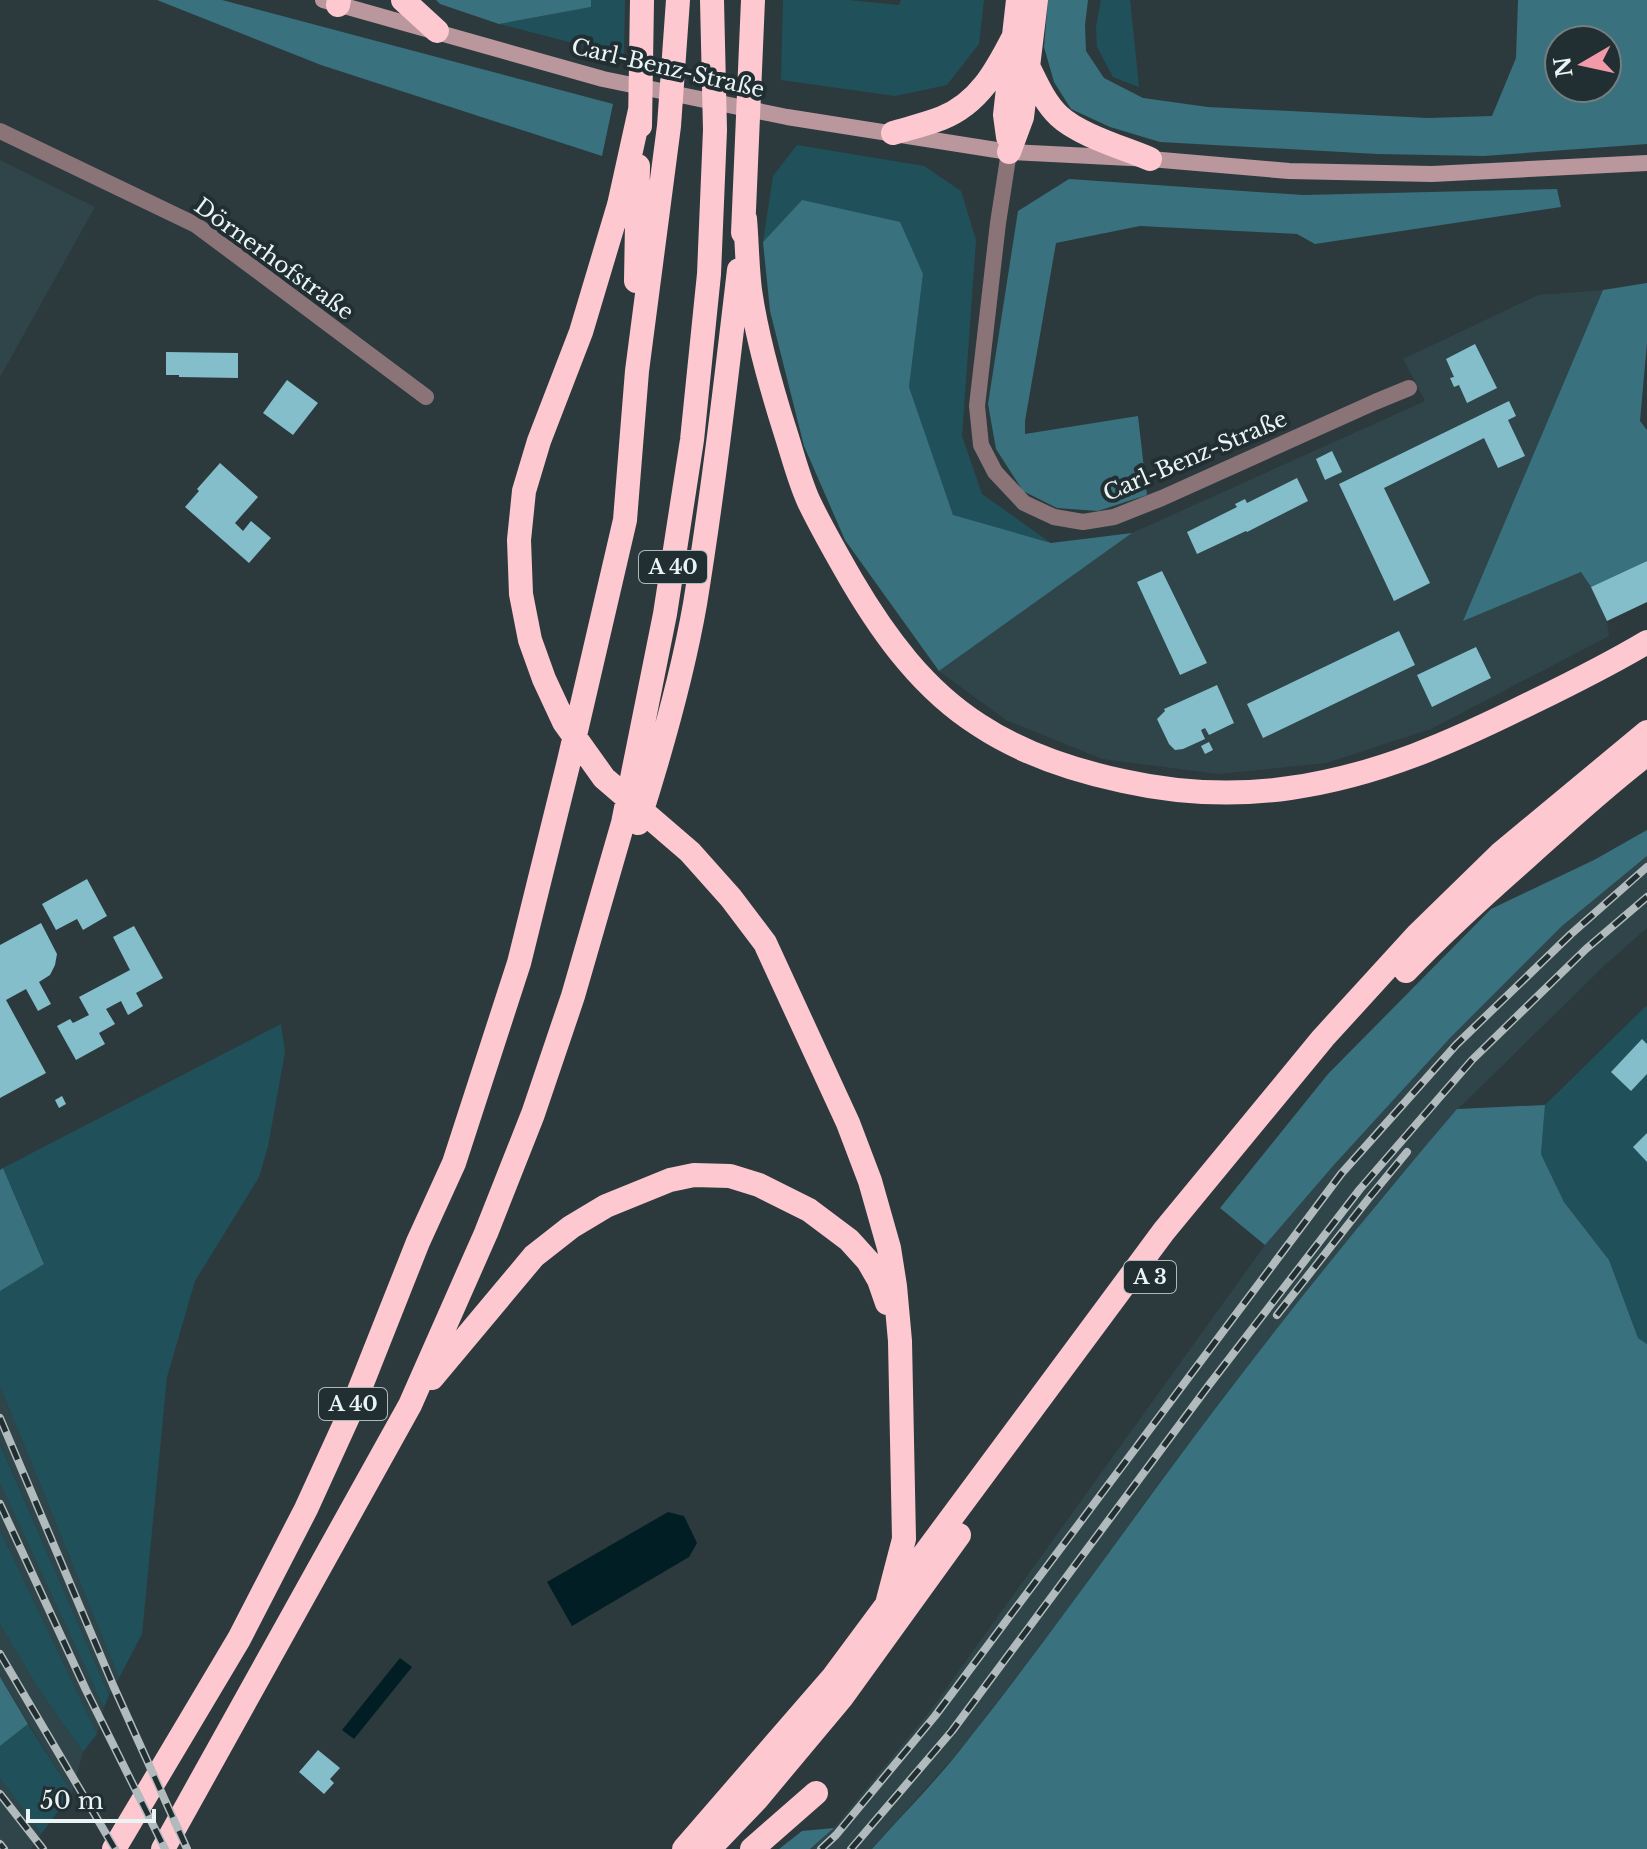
<svg xmlns="http://www.w3.org/2000/svg" width="1647" height="1849" font-family="'Libre Baskerville',serif">
	<style>
		.built { fill: #2f4549 }
		.green { fill: #20515b }
		.forest { fill: #39717e; fill-rule: evenodd }
		.water { fill: #011e24 }
		.building { fill: #84becb }
		.lines { fill: none; stroke-linecap: round; stroke-linejoin: round }
		.minor { stroke: #8b7478; stroke-width: 16 }
		.secondary { stroke: #b9979c; stroke-width: 16 }
		.motorway { stroke: #fec8d0; stroke-width: 24 }
		.rail-casing { stroke: #b1bbbd; stroke-width: 8 }
		.rail { stroke: #222f32; stroke-width: 5; stroke-dasharray: 15; stroke-linecap: butt }
		.labels { text-anchor: middle; dominant-baseline: central; stroke-width: 8; stroke-linejoin: round; paint-order: stroke }
		.shield { fill: #222f32; stroke: #afb9ba; stroke-width: 2 }
		.shield-label { font-size: 20px; font-weight: bold; fill: #ebf4f5 }
		.street-label { font-size: 22px; fill: #ebf4f5; stroke: #222f32 }
	</style>
	<rect width="100%" height="100%" fill="#2c3a3d"/>
	<path class="built" d="M0 160 95 207 0 377Z
		M1603 290 1464 619 1581 572 1591 587 1647 561V602L1607 621 1609 636 1431 729 1326 763 1218 774 1102 759 1006 720 939 671 1132 533 1425 401 1403 359 1538 295Z
		M1647 856V928L1606 964 1458 1109 1379 1201 1223 1398 1148 1498 1079 1595 966 1743 872 1849H810L834 1828 930 1711 1265 1245 1333 1166 1450 1038 1562 926Z
		M0 1386 119 1678 109 1695 0 1443Z
		M0 1483 104 1708 97 1734 0 1530Z
		M0 1624 38 1688 83 1752 72 1793 0 1677Z
		M0 1778 41 1834 31 1849H0Z"/>
	<path class="green" d="M591 0H625L624 56 499 24 591 7Z
		M783 0H848L899 5 901 0H984L979 44 947 85 895 96 781 80Z
		M1101 0H1130L1139 87 1113 77 1097 47 1096 27Z
		M797 145 924 166 961 191 976 240 962 436 982 494 1051 543 953 516 909 387 923 274 802 200 763 242 773 176Z
		M1646 1006 1647 1007V1344L1638 1338 1609 1260 1564 1202 1541 1154 1545 1105Z
		M281 1024 285 1052 268 1146 259 1177 195 1281 167 1377 142 1634 119 1678 0 1386V1291L44 1263 3 1168Z
		M0 1444 109 1695 104 1708 0 1483Z
		M0 1530 97 1734 83 1752 38 1688 0 1624Z
		M28 1724 72 1793 41 1834 0 1778V1746Z"/>
	<path class="forest" d="M157 0H222L613 104 602 156 321 65Z
		M436 0H591V7L499 24 440 4Z
		M1048 0H1088L1085 25 1086 51 1104 78 1143 98 1208 107 1428 118 1492 116 1516 58 1518 0H1647V144L1484 156 1377 154 1160 142 1110 127 1071 109 1054 82 1044 47ZM1559 40H1607V88H1559Z
		M1069 179 1303 195 1557 189 1561 207 1315 244 1297 234 1140 226 1056 243 1025 421V434L1138 416 1147 495 1098 511 1057 508 1023 491 996 449 988 404 1018 211Z
		M802 200 900 222 923 274 909 387 953 515 1051 543 1132 533 939 671 845 540 804 446 770 311 763 242Z
		M1647 283V343L1640 421 1647 430V561L1591 587 1581 572 1463 621 1603 290Z
		M1647 830V856L1562 926 1450 1038 1333 1166 1265 1245 1220 1208 1328 1074 1491 909 1594 860Z
		M1545 1105 1541 1154 1564 1202 1609 1260 1638 1338 1647 1344V1849H872C904 1813 939 1778 968 1740 1056 1629 1136 1513 1221 1401 1297 1301 1376 1204 1457 1109Z
		M3 1168 44 1264 0 1291V1170Z
		M0 1677 28 1724 0 1746Z
		M834 1828 810 1849H779L802 1831Z"/>
	<path class="water" d="M668 1512 684 1516 697 1543 689 1557 572 1626 547 1582Z
		M400 1658 412 1667 354 1739 342 1730Z"/>
	<path class="building" d="M1475 344 1497 388 1467 403 1459 385 1454 387 1450 378 1454 377 1446 359Z
		M166 352 238 353V378L179 377V375H166Z
		M287 380 318 403 293 435 263 413Z
		M1509 401 1516 416 1508 420 1525 456 1498 468 1484 438 1384 488 1430 583 1394 601 1339 484Z
		M1332 451 1342 472 1325 480 1316 459Z
		M220 463 258 497 235 523 243 531 251 521 271 538 249 563 185 507 199 491 197 489Z
		M1297 478 1308 501 1247 532 1246 531 1197 554 1187 532 1237 507 1235 504 1245 499 1247 503Z
		M1647 561V602L1607 621 1591 587Z
		M1162 571 1207 663 1180 675 1137 582Z
		M1399 631 1415 665 1263 738 1247 704Z
		M1476 647 1491 678 1432 707 1417 675Z
		M1217 685 1234 723 1209 735 1205 728 1201 730 1205 739 1183 749 1175 750 1169 744 1157 719 1165 711 1164 709Z
		M1209 742 1213 750 1205 754 1201 746Z
		M87 879 107 916 83 930 77 919 56 930 42 904Z
		M41 923 57 954 55 965 50 975 39 982 51 1004 38 1011 26 989 6 1000 46 1073 0 1098V945Z
		M134 926 163 978 136 993 143 1006 128 1015 121 1001 106 1009 115 1024 99 1033 105 1044 76 1060 57 1026 70 1019 73 1023 89 1015 79 997 130 970 113 937Z
		M1642 1039 1647 1044V1074L1631 1091 1611 1072Z
		M62 1096 66 1104 59 1108 55 1100Z
		M1647 1133V1162L1633 1147Z
		M318 1750 340 1768 330 1779 334 1783 324 1794 299 1772Z"/>
	<g class="lines">
		<path class="minor" d="M0 131 196 225 426 397
			M1009 152 998 223 977 406 981 445 995 472 1024 503 1054 517 1083 522 1114 517 1162 498 1375 402 1409 388"/>
		<path class="secondary" d="M323 0 603 79 787 117 1009 152 1150 159 1289 171 1432 174 1647 163"/>
		<path class="motorway" d="M403 0 437 31
			M338 5 339 0
			M1029 68C1037 84 1045 103 1059 116 1079 135 1124 148 1150 159
			M640 110 619 205 581 332 539 441 524 491 519 540 521 594 530 640 544 679 564 722 604 778 690 852 731 898 765 943 848 1123 870 1181 889 1248 895 1286 900 1341 904 1539 887 1604
			M640 126 642 0
			M893 133C910 128 927 124 942 118 979 103 996 71 1013 38
			M1008 137 1005 115 1018 0
			M1009 152 1022 117 1036 0
			M745 219C747 242 747 266 750 290 757 339 771 387 786 434 793 456 799 480 809 502 822 529 837 555 852 581 885 637 924 690 979 725 1023 754 1071 770 1123 781 1177 793 1235 796 1290 788 1377 776 1455 741 1533 702 1572 683 1610 664 1647 642
			M743 233 753 0
			M636 281 638 166
			M638 823C661 751 682 678 695 604 713 493 726 381 739 270
			M1406 971C1444 931 1485 894 1526 858 1566 822 1605 786 1647 754
			M432 1378 534 1256 571 1227 606 1206 670 1180 694 1175 730 1176 759 1185 809 1210 849 1240 868 1261 879 1280 887 1303
			M114 1849 239 1639 306 1509 353 1406 418 1242 454 1163 519 963 569 761 625 520 637 371 669 126 678 0
			M163 1849 410 1405 486 1233 533 1114 573 996 623 823 665 614 692 440 709 274 715 130 712 0
			M684 1849 834 1676 1164 1231 1323 1038 1417 935 1500 854 1647 732
			M709 1849 756 1800 842 1697 959 1535
			M752 1849 816 1793"/>
		<defs>
			<path id="rail" d="M1277 1315 1369 1198 1407 1152
				M0 1418 113 1685 187 1849
				M0 1504 86 1690 165 1849
				M0 1654 115 1849
				M0 1794 43 1849
				M0 1844 4 1849
				M821 1849 836 1835 935 1716 1341 1174 1456 1045 1571 934 1647 867
				M851 1849 952 1731 1209 1385 1360 1189 1472 1060 1586 949 1647 897"/>
		</defs>
		<use href="#rail" class="rail-casing"/>
		<use href="#rail" class="rail"/>
	</g>
	<g class="labels">
		<g class="shield">
			<rect x="639" y="551" width="68" height="32" rx="6"/>
			<rect x="1124" y="1261" width="52" height="32" rx="6"/>
			<rect x="319" y="1388" width="68" height="32" rx="6"/>
		</g>
		<g class="shield-label">
			<text x="673" y="567">A 40</text>
			<text x="1150" y="1277">A 3</text>
			<text x="353" y="1404">A 40</text>
		</g>
		<g class="street-label">
			<text transform="translate(668 68) rotate(13)">Carl-Benz-Straße</text>
			<text transform="translate(274 259) rotate(36)">Dörnerhofstraße</text>
			<text transform="translate(1195 456) rotate(-23)">Carl-Benz-Straße</text>
		</g>
	</g>
	<g transform="translate(1583 64) rotate(261)"><circle r="38" fill="#222f32" stroke="#727e80" stroke-width="2"/>
	<path d="M0-6L14 30L0 20L-14 30Z" fill="#f39aaa"/>
	<text y="-12" font-size="22" font-weight="bold" text-anchor="middle" fill="#ebf4f5">N</text>
	</g>
	<path d="M28 1809v12h126v-12" fill="none" stroke="#ebf4f5" stroke-width="4"/>
	<text x="40" y="1809" font-size="24" fill="#ebf4f5" stroke="#222f32" stroke-width="6" paint-order="stroke">50 m</text>
</svg>
